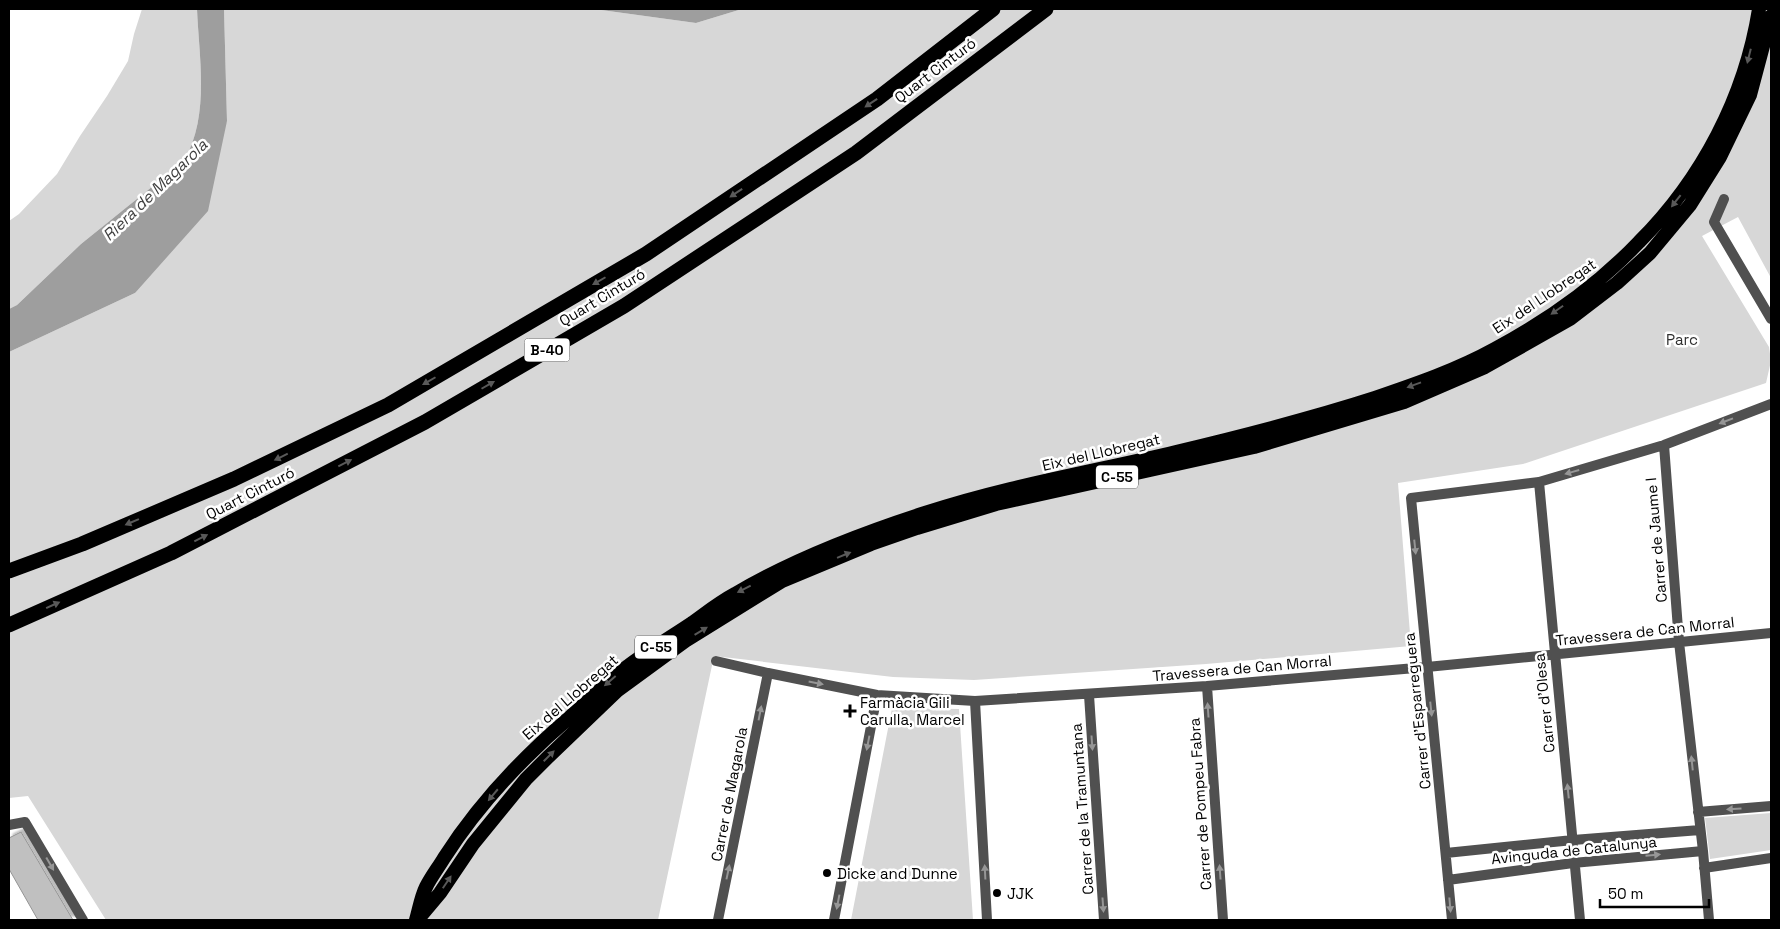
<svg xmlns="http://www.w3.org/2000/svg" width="1780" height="929" font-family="'Space Grotesk',sans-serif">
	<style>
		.green { fill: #d7d7d7 }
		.water { fill: #9e9e9e }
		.building { fill: #c0c0c0; stroke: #949494; filter: url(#shadow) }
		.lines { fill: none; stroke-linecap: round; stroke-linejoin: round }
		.minor { stroke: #505050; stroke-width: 10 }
		.trunk { stroke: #000; stroke-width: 14 }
		.motorway { stroke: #000; stroke-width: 15 }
		.oneway { fill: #595959 }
		.oneway2 { fill: #969696 }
		.poi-dot { fill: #000; stroke: #fff; stroke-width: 2 }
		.labels { text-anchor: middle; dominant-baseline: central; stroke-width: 5; stroke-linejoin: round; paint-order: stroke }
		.shield { fill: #fff; stroke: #4c4c4c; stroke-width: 1 }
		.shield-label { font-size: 14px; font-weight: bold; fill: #000 }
		.street-label { font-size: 15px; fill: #000; stroke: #fff }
		.park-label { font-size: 15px; fill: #2e2e2e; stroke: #fff }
		.poi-label { font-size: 15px; fill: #000; stroke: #fff; text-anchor: start }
		.water-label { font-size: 16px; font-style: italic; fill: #3f3f3f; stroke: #fff }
	</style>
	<defs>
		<filter id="shadow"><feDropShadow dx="4" dy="-4" stdDeviation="1" flood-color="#0004"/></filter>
	</defs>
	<rect width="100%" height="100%" fill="#fff"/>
	<path class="green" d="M142 9H197C199 58 210 116 184 161L81 244 17 305 9 309V221L19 214 57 174 80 136 107 96 128 61 134 34Z
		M224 9H594L696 23 742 9H1771V278L1738 217 1702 236 1769 347 1771 361 1766 383 1523 464 1398 483 1411 646 1206 664 974 680 893 677 714 656 658 920H106L28 796 9 798V352L135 293 227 121Z
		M892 708 959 709 973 920H851Z
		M1771 813V850L1710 859 1705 818Z"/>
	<path class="water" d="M197 9H224L227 121 208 211 135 293 9 352V309L17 305 81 244 184 161C210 116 199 58 197 9Z
		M594 9H742L696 23Z"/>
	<path class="building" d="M21 832 73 920H38L9 869V838Z"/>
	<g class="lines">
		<path class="minor" d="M1724 199 1714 222 1771 319
			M1664 445 1679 642 1703 851 1709 920
			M1539 482 1580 920
			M716 661 768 673 877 695 975 701 1207 686 1427 667 1771 633
			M1207 686 1223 920
			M1089 695 1104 920
			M975 701 987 920
			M1698 812 1771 806
			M9 825 25 822 83 920
			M1446 853 1573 840 1700 830
			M1704 868 1771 858
			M1448 880 1573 863 1703 851
			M718 920 768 673
			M834 920 877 695
			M1452 920 1411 498 1539 482 1664 445 1771 404"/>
		<path class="trunk" d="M419 918 440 893 473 844 526 779 547 758 618 690 685 641 782 581 871 544 917 528 996 504 1254 447 1404 402 1485 367 1570 319 1617 283 1650 253 1690 205 1720 157 1750 95 1771 16
			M416 920C419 910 421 897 426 887 431 877 438 868 444 858 478 805 522 758 570 717 589 700 608 682 628 666 648 651 671 637 692 623 706 613 720 602 735 594 794 559 860 534 925 513 1007 486 1092 472 1176 452 1243 436 1310 419 1375 398 1416 384 1457 370 1495 349 1547 321 1598 285 1639 242 1702 179 1745 97 1759 9"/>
		<path class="motorway" d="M9 571 82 544 234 479 388 405 646 254 877 99 993 9
			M9 625 171 553 425 422 624 306 856 153 1046 9"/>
	</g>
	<defs><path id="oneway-solid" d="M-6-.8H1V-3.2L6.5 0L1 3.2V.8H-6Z" transform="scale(1.25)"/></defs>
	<g class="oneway">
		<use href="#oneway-solid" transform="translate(1749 56) rotate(104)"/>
		<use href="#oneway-solid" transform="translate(871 103) rotate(146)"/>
		<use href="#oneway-solid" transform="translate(736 193) rotate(146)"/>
		<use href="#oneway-solid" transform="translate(1676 201) rotate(128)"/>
		<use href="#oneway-solid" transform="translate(599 281) rotate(150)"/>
		<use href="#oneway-solid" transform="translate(1557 310) rotate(145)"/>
		<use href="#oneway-solid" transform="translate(429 381) rotate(150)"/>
		<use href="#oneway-solid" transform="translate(488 385) rotate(-30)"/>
		<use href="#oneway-solid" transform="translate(1414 385) rotate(160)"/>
		<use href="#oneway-solid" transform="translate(281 457) rotate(154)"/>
		<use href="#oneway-solid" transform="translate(345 463) rotate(-27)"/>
		<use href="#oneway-solid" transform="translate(132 522) rotate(157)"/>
		<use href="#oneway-solid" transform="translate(201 538) rotate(-27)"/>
		<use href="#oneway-solid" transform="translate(844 555) rotate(-22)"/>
		<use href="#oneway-solid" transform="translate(744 589) rotate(153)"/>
		<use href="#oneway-solid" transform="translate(53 605) rotate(-24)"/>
		<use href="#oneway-solid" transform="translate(701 631) rotate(-31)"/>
		<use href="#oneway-solid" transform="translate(610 681) rotate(139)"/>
		<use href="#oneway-solid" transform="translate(549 756) rotate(-45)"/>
		<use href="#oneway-solid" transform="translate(493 795) rotate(130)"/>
		<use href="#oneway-solid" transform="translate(447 882) rotate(-56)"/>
	</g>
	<g class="oneway2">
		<use href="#oneway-solid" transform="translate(1726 421) rotate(159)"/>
		<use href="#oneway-solid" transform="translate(1572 472) rotate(164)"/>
		<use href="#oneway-solid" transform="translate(1415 547) rotate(84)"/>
		<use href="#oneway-solid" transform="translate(816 683) rotate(11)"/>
		<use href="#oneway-solid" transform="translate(1431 709) rotate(84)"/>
		<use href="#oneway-solid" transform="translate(1208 710) rotate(-94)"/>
		<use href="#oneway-solid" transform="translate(760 713) rotate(-79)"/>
		<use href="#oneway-solid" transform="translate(868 743) rotate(101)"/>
		<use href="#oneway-solid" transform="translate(1092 743) rotate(86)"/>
		<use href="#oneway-solid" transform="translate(1692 763) rotate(-96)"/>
		<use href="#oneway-solid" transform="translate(1568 791) rotate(-96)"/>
		<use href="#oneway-solid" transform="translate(1734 809) rotate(176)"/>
		<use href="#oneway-solid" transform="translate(1653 855) rotate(-5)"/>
		<use href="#oneway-solid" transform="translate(50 864) rotate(60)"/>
		<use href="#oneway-solid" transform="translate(728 872) rotate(-78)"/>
		<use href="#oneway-solid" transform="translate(985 872) rotate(-93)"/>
		<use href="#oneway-solid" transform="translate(1220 872) rotate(-94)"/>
		<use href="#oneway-solid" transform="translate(838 902) rotate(101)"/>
		<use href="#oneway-solid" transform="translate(1103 905) rotate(86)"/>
		<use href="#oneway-solid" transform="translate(1450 905) rotate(85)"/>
	</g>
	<g class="poi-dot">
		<path d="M847.5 703.5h5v5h5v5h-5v5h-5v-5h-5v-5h5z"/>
		<circle cx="827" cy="873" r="5"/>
		<circle cx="997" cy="893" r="5"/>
	</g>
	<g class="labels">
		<g class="shield">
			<rect x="524.5" y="338.5" width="45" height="23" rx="4"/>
			<rect x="1096" y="465.5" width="42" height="23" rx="4"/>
			<rect x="635" y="635.5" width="42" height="23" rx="4"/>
		</g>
		<g class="shield-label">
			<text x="547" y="350">B-40</text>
			<text x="1117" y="477">C-55</text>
			<text x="656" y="647">C-55</text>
		</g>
		<g class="street-label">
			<text transform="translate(935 70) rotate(-37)">Quart Cinturó</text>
			<text transform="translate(1544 296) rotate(-34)">Eix del Llobregat</text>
			<text transform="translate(602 297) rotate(-31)">Quart Cinturó</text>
			<text transform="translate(1101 452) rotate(-13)">Eix del Llobregat</text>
			<text transform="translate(250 493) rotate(-27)">Quart Cinturó</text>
			<text transform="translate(1656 540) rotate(-95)">Carrer de Jaume I</text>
			<text transform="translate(1645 631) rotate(-6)">Travessera de Can Morral</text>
			<text transform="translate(1242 668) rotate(-5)">Travessera de Can Morral</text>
			<text transform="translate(570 697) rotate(-41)">Eix del Llobregat</text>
			<text transform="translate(1544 703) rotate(-96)">Carrer d'Olesa</text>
			<text transform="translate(1417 711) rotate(-96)">Carrer d'Esparreguera</text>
			<text transform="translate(729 794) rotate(-79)">Carrer de Magarola</text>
			<text transform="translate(1200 804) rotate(-94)">Carrer de Pompeu Fabra</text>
			<text transform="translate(1082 809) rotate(-94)">Carrer de la Tramuntana</text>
			<text transform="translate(1574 850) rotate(-6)">Avinguda de Catalunya</text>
		</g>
		<g class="park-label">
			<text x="1682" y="339">Parc</text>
		</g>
		<g class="poi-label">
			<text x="860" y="702">Farmàcia Gili<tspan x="860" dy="17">Carulla, Marcel</tspan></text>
			<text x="837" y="873">Dicke and Dunne</text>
			<text x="1007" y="893">JJK</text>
		</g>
		<g class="water-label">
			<text transform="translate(155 190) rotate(-44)">Riera de Magarola</text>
		</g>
	</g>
	<rect width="1780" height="929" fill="none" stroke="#000000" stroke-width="20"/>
	<path d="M1600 899v8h109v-8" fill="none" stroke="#000000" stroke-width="2.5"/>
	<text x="1608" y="899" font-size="15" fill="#000000" stroke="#ffffff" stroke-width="4" paint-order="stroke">50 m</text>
</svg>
